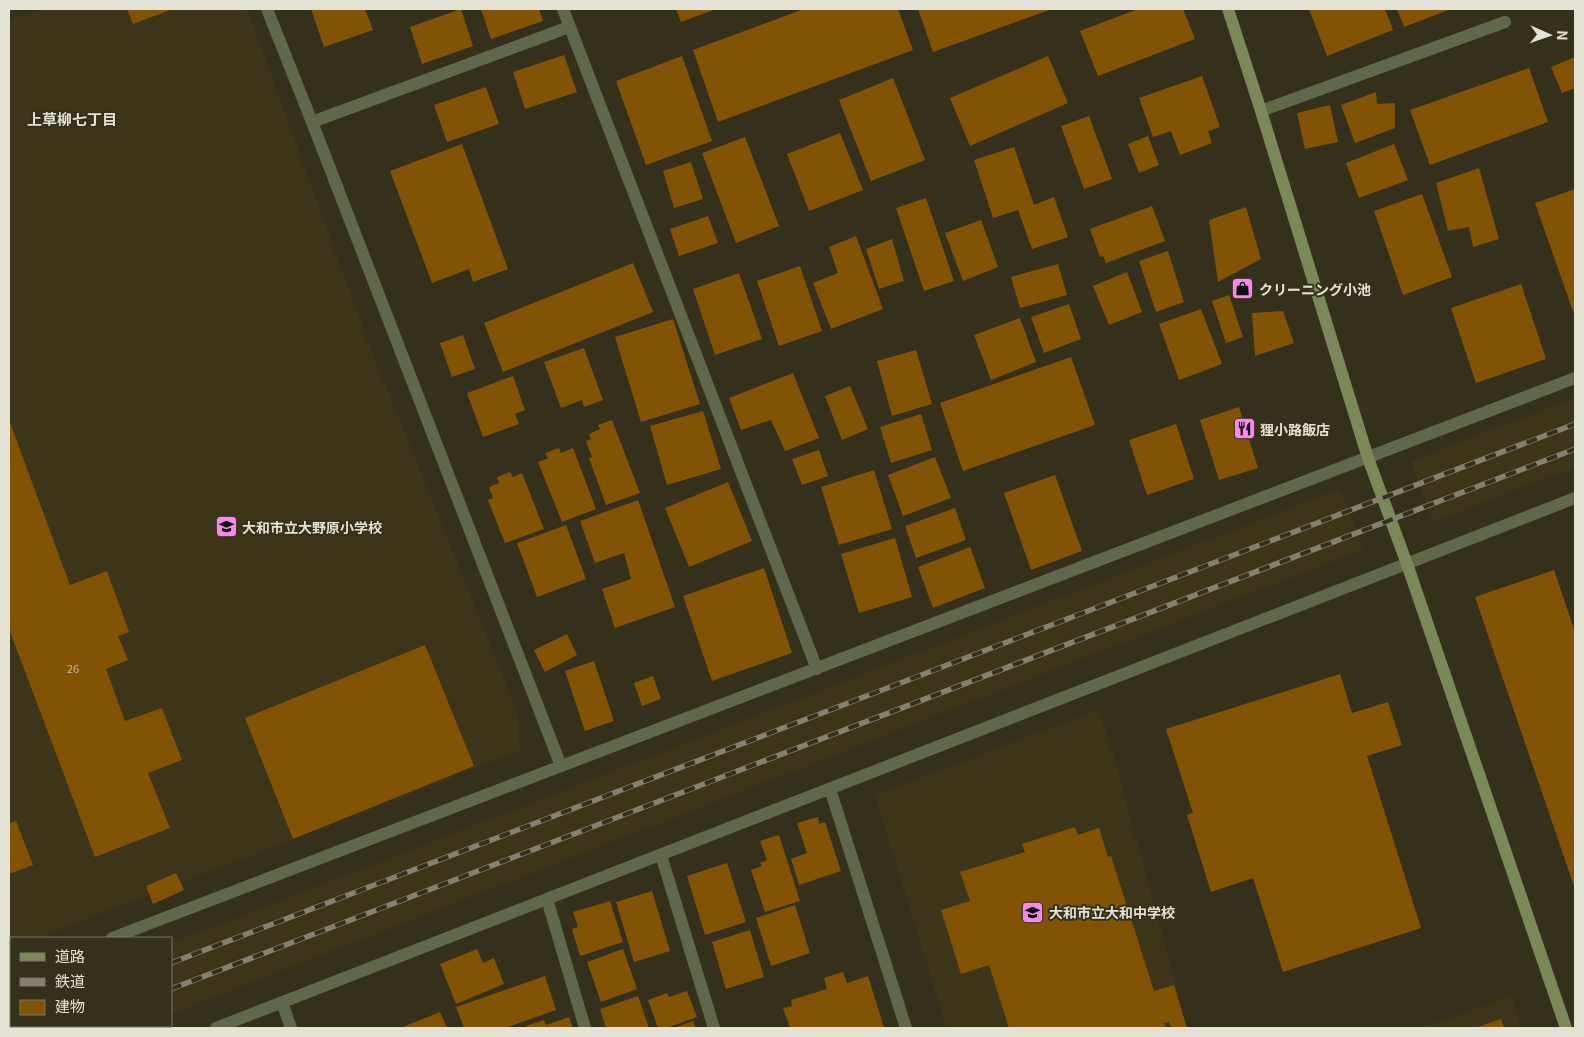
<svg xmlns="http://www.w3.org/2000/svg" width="1584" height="1037" font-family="Georgia,'Noto Sans JP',serif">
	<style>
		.built { fill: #3c351a }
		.building { fill: #825305 }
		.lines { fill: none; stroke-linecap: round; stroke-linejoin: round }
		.lane { stroke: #60684b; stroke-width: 12 }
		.street { stroke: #60684b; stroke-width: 12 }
		.secondary { stroke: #7b8858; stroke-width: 12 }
		.rail-casing { stroke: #858171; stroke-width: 5.5 }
		.rail { stroke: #35301c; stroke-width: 4; stroke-dasharray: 11; stroke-linecap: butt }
		.labels { text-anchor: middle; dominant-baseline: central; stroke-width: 4; stroke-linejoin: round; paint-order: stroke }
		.number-label { font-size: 11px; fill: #ccbea1 }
		.poi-label { font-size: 14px; font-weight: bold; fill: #e4e1d5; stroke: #35301c; text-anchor: start }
		.neighbourhood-label { font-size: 15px; font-weight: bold; fill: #e4e1d5; stroke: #35301c }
	</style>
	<rect width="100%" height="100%" fill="#35301c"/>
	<path class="built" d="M40 9H247L368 342 517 712 520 751 39 938H11V949L9 950V21Z
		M1575 397V467L1433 522 1411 461Z
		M1339 489 1364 549 171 1014V943Z
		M1098 710 1113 753 1187 1028H947L875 795Z
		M1512 996 1521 1028H1421Z
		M11 1005V1026H141L135 1028H9V1006Z"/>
	<path class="building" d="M127 9H173L133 24Z
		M311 9H365L373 30 324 47Z
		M461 9 473 46 422 64 410 27Z
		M481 9H539L543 21 491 39Z
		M676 9H716L681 22Z
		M804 9H898L913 50 718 122 693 50Z
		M918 9H1052L933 52Z
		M1138 9H1183L1195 39 1098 76 1080 31Z
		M1309 9H1385L1393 30 1327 56Z
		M1397 9H1451L1404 27Z
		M564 55 577 92 525 109 513 72Z
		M682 56 712 141 646 165 616 81Z
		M1048 56 1068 103 970 146 950 98Z
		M1575 57V88L1562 93 1551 67Z
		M1529 68 1548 122 1430 165 1410 110Z
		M1202 76 1220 127 1208 131 1212 143 1180 155 1171 131 1153 137 1139 98Z
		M893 78 925 160 871 181 839 100Z
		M486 87 499 124 447 142 434 105Z
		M1376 92 1377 104 1395 103V128L1355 143 1341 105Z
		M1330 105 1338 142 1305 149 1297 113Z
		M1089 116 1112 179 1084 189 1061 126Z
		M840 133 863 190 809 211 787 154Z
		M1148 136 1159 165 1139 173 1128 144Z
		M745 137 779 226 736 243 702 153Z
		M462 144 508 269 473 282 469 269 432 283 390 171Z
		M1394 144 1408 180 1359 198 1346 163Z
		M1014 147 1034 205 1054 197 1068 237 1032 249 1018 210 993 218 974 160Z
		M691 162 703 199 674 208 663 171Z
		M1479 168 1499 239 1473 247 1469 227 1448 231 1436 183Z
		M1575 189V317L1535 203Z
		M1422 194 1452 277 1403 295 1374 211Z
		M926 198 954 281 924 291 896 208Z
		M1152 206 1165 241 1106 263 1103 256 1100 257 1090 229Z
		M1246 207 1261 259 1218 282 1209 220Z
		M708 216 718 243 679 256 670 229Z
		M981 220 998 267 963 281 945 233Z
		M856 236 883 309 831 329 813 283 838 273 829 247Z
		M892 239 904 281 879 289 866 249Z
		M1168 251 1184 302 1156 312 1139 261Z
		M633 263 653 312 503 372 484 323Z
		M1058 264 1067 295 1020 308 1011 277Z
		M800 266 822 331 779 346 757 281Z
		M1127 272 1142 312 1109 325 1093 286Z
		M739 273 762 339 715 355 693 289Z
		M1521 284 1546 359 1476 383 1451 308Z
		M1229 295 1243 337 1226 343 1212 301Z
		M1069 304 1081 339 1044 353 1031 317Z
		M1201 309 1222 364 1179 380 1159 324Z
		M1283 311 1294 343 1255 356 1252 313Z
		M1020 318 1036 362 991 380 974 335Z
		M673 319 700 404 641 422 615 337Z
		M463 335 475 369 452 377 440 343Z
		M584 348 603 400 584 407 582 400 561 408 544 362Z
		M916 350 932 404 892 416 877 361Z
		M1071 357 1095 425 963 471 940 403Z
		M793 373 819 438 785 451 771 420 741 430 729 398Z
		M513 376 525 410 515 414 519 424 483 437 467 393Z
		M850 386 868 429 842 440 825 396Z
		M1239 407 1258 468 1219 480 1200 420Z
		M703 411 721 469 667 485 650 426Z
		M921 414 932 450 891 463 880 427Z
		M9 420 70 585 107 571 129 632 118 636 128 660 106 669 125 721 162 708 182 760 148 773 170 828 95 857 9 629Z
		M612 420 640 493 606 505 589 458 592 457 586 441 591 439 589 434 600 429 598 425Z
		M1176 424 1194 479 1147 495 1129 440Z
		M559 448 561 453 573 448 596 509 562 522 538 462 548 458 545 453Z
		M819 450 828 476 802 485 792 459Z
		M935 457 951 498 903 516 888 475Z
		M874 470 892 529 839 545 821 487Z
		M510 472 513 477 522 473 544 529 505 543 488 500 493 498 489 487 499 483 497 477Z
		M1055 475 1082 551 1031 570 1004 493Z
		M728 482 752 541 689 567 665 508Z
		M638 500 675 607 615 628 602 589 631 579 624 553 595 563 580 521Z
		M955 508 966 540 916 558 905 526Z
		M566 525 586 579 537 597 517 543Z
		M895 538 912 597 859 613 841 554Z
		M970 547 985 588 933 608 918 567Z
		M764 568 792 653 712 681 683 596Z
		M1554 570 1575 632V889L1475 597Z
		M567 634 577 655 545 672 534 650Z
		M425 645 474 766 293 839 245 718Z
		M594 661 614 721 585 731 565 671Z
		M1340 674 1352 713 1388 702 1402 745 1367 756 1421 928 1283 972 1253 878 1211 892 1187 815 1193 813 1166 729Z
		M653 676 661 699 642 706 634 683Z
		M818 817 819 824 825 822 841 871 799 885 791 859 807 853 797 823Z
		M16 821 33 865 9 874V823Z
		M1075 827 1078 835 1099 828 1108 857 1111 856 1154 991 1174 985 1187 1028H1171L1169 1022 1164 1023 1166 1028H1009L989 965 961 974 941 910 970 901 960 872 1025 852 1022 844Z
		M779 835 800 901 765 912 751 870 762 866 760 863 767 860 760 841Z
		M727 863 746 922 705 935 687 876Z
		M176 873 184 890 153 904 146 886Z
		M652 891 670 951 634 962 616 902Z
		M610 901 623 942 580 956 572 929 578 927 573 912Z
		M795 905 810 953 771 966 756 918Z
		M750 930 764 977 726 989 712 942Z
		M477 949 483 963 494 958 504 984 456 1004 440 964Z
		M623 949 637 989 601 1002 587 962Z
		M843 972 847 983 868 976 884 1028H790L783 1008 792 1006 791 1000 827 989 824 978Z
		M545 976 556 1010 505 1028H464L456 1007Z
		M687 991 697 1017 667 1028H658L648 1000 667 993 669 997Z
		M638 996 649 1028H606L600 1009Z
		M440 1012 447 1028H400Z
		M569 1017 573 1028H527L526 1026 544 1020 546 1025Z
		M1501 1019 1504 1028H1475Z
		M693 1021 696 1028H674Z"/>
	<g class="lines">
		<path class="lane" d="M1261 111 1505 22
			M312 122 569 27
			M661 855 714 1028
			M547 899 585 1028"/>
		<path class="street" d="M267 9 312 122 561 766
			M563 9 817 669
			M830 789 906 1028
			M112 938 1575 378
			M9 978 11 977
			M282 1002 291 1028
			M216 1028 1575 498"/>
		<path class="secondary" d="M1228 9 1261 111 1368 458 1407 564 1566 1028"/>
		<defs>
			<path id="rail" d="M171 963 1575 424
				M171 989 1575 449
				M9 1027 11 1026
				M70 1028 76 1026"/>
		</defs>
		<use href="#rail" class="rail-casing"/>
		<use href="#rail" class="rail"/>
	</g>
	<defs>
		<symbol id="shop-square" viewBox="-11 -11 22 22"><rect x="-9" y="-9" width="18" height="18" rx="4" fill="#f888eb" stroke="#35301c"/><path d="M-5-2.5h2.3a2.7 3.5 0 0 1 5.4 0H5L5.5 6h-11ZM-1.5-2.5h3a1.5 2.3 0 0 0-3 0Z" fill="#111"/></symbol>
		<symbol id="restaurant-square" viewBox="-11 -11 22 22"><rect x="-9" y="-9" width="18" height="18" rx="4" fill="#f888eb" stroke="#35301c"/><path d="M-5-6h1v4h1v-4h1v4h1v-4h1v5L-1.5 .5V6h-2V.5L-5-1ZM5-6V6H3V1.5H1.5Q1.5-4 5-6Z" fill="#111"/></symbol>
		<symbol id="school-square" viewBox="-11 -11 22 22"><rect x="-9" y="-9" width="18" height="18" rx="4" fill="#f888eb" stroke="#35301c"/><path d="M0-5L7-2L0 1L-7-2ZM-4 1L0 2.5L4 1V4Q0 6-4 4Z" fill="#111"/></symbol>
	</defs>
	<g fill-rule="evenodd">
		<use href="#shop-square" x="1230" y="276" width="25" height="25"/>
		<use href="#restaurant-square" x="1232" y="416" width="25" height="25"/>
		<use href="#school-square" x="214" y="514" width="25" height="25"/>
		<use href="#school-square" x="1020" y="900" width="25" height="25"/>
	</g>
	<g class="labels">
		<g class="number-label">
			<text x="73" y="668">26</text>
		</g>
		<g class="poi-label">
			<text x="1259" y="289">クリーニング小池</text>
			<text x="1260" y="429">狸小路飯店</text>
			<text x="242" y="527">大和市立大野原小学校</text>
			<text x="1049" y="912">大和市立大和中学校</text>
		</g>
		<g class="neighbourhood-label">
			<text x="72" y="118">上草柳七丁目</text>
		</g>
	</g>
	<rect width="1584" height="1037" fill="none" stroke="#e4e1d5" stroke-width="20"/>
	<rect x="10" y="937" width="162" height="90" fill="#35301c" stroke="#7b7766"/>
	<rect x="20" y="953" width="25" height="8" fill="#7b8858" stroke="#7b7766"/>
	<text x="55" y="962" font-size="15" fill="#e4e1d5">道路</text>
	<rect x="20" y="978" width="25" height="8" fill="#858171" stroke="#7b7766"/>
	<text x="55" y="987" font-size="15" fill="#e4e1d5">鉄道</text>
	<rect x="20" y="1000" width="25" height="15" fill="#825305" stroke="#7b7766"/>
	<text x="55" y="1012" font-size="15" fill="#e4e1d5">建物</text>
	<g transform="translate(1549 35) rotate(92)" stroke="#35301c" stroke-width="4" paint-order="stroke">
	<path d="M0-4L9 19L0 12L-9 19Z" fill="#e4e1d5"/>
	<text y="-8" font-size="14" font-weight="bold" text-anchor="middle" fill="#e4e1d5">N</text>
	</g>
</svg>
